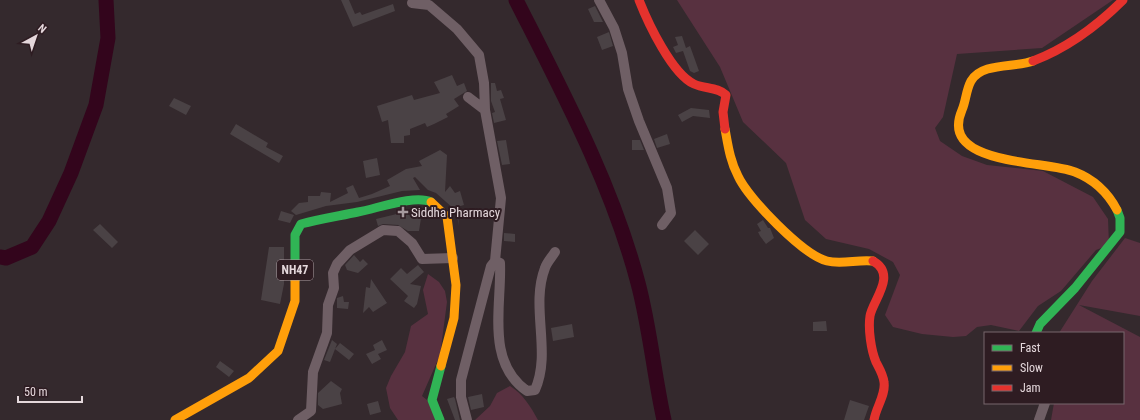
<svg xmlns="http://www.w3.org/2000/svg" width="1140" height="420" font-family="'Roboto Condensed',sans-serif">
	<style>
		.green { fill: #583140 }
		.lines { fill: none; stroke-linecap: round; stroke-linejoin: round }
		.river { stroke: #33051c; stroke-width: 15 }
		.building { fill: #4a4245 }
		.street { stroke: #6f5f65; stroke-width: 10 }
		.fast { stroke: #30b455; stroke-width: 9 }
		.slow { stroke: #ff9f0a; stroke-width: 9 }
		.jam { stroke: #e5322d; stroke-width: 9 }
		.poi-dot { fill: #a69a9e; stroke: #2e1c22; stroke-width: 1.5 }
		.labels { text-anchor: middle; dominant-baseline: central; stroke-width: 4; stroke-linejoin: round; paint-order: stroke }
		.shield { fill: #2e1c22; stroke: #ad9fa4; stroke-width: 1 }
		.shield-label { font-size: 12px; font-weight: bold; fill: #e4d7db }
		.poi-label { font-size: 13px; fill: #e4d7db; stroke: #2e1c22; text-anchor: start }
	</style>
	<rect width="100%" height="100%" fill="#34292d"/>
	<path class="green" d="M677 0H1113L1042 48 957 54 943 117 935 128 940 141 962 156 987 165 1043 171 1093 197 1108 219 1109 245 1096 250 1061 291 1038 306 1019 331 991 325 977 327 966 336 953 337 922 334 893 327 885 315 900 275 893 262 869 249 826 239 805 220 786 163 743 122 720 67Z
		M1125 238 1140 243V316L1079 305 1140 337V420H1051L1054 403H1123V333H1059L1092 281Z
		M428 274 439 282 445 291 447 302 440 355 422 396 427 400 438 420H398L390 408 386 388 391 376 405 352 411 326 428 314 423 290Z
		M510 386C523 394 531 407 538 420H475L490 406 497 393Z"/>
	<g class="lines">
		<path class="river" d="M516 0C562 91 612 184 638 283 650 328 654 375 664 420
			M0 257 6 258 32 247 49 221 71 173 96 105 108 38 106 0"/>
	</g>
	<path class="building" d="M341 0H349L355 14 360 12 362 15 393 4 395 11 353 27Z
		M595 6 603 22H594L588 9Z
		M609 32 613 46 602 50 597 37Z
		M682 36 686 48 690 46 699 71 694 73 690 71 683 51 676 53 673 47 678 45 675 37Z
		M452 75 457 86 464 83 467 91 454 99 459 106 446 114 448 117 434 124 427 127 425 123 410 129V135L404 136V143H391L388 120 382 122 377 106 412 95 414 100 440 93 434 82Z
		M491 83H495L497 91 501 90 504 98 500 99 506 120 494 123 492 113 495 112 491 101Z
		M174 98 191 106 186 115 169 106Z
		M691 108 709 110 710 118 693 116 682 122 678 115Z
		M236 124 268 143 266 147 283 156 279 163 230 134Z
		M667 134 670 144 657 148 654 139Z
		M506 140 510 164 502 165 497 141Z
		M632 140H640L644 150H632Z
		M440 150 447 155 445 192 450 186 455 193 460 191 464 205 457 207 459 226 457 216 454 209 436 193 428 190 415 177 413 178 420 190 402 191 357 202 326 206 296 215 291 211 299 203 308 202V196H320L321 192 331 193 330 202 348 193 346 188 353 185 359 198 372 194 390 186 387 180 406 169 422 166 419 161Z
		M377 158 380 175 366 178 363 161Z
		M281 211 294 215 290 223 278 220Z
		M405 212H422L419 231H408L398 225 383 224 378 226 376 219Z
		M763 220 768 228H770L774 238 766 244 760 236 758 232 761 231 757 224Z
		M100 224 118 242 112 248 93 230Z
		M695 230 709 244 698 255 684 241Z
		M504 233 515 234V242L504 241Z
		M269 247H284V284L280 304 261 300Z
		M354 255 360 262 363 259 368 264 358 273 347 270 345 265Z
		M418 265 424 272 410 284 421 286 417 304 414 308 404 301 408 296 390 279 401 268 407 274Z
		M371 279 387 303 373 312 369 307 363 313 366 287 370 288Z
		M343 296 344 302H349L348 309 337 308V298Z
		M826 321 827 331H813V322Z
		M572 324 574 337 553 341 551 328Z
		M332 340 337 344 330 362 324 360Z
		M382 340 387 350 378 354 381 359 372 364 366 354 375 350 373 345Z
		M340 343 354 354 349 360 335 349Z
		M220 361 234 371 229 377 216 367Z
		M331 381 342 389 340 393 342 404 323 409 318 405V393Z
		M482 394 484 407 471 410 468 397Z
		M454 397 455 399 460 420H455L447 399Z
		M850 400 869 406 864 420H844Z
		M378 401 381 412 370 415 367 404Z"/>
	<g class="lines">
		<path class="street" d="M599 0 614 28 622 53 628 89 639 121 667 188 671 213 662 225
			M412 3 429 5 457 29 479 55 484 83 485 110
			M468 97 485 110 501 198 495 261
			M298 420 311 411 313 372 327 333 328 305 334 288 333 273 337 264 350 250 383 230 398 231 412 243 422 259 453 258
			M467 420 461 397V380L491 266 495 261 500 263C502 304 485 362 527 391L535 390C552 352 530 307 545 268 547 262 552 257 555 252
			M1039 420 1045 403"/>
		<path class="fast" d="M295 280V235L301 224C320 219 339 216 358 212 376 209 415 194 431 202
			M1036 333 1040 324 1075 288 1120 232V218L1117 210
			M440 420 432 400 441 366"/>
		<path class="slow" d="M1033 61C1015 68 982 62 971 81 966 90 966 101 962 110 938 166 1045 160 1075 172 1093 179 1108 193 1117 210
			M725 129C728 145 730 161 738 176 748 198 803 255 827 261 842 265 858 259 873 261
			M431 202 447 217 456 285 454 318 441 366
			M175 420 249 378 278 351 295 301V280"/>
		<path class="jam" d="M639 0C648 23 672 74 694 84 705 89 718 87 726 95L723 112 725 129
			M1033 61C1067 48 1097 26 1123 0
			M873 261C898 275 872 301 870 316 868 329 871 350 876 362 879 368 883 374 884 382 886 395 876 407 874 420"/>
	</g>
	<path class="poi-dot" d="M401 206h4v4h4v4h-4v4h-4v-4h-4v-4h4z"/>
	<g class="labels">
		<rect class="shield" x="277" y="260" width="36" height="20" rx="3"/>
		<g class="shield-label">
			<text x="295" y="270">NH47</text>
		</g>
		<g class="poi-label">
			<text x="411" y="212">Siddha Pharmacy</text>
		</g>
	</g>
	<rect x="984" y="332" width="140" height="72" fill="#2e1c22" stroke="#77676c"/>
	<rect x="992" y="345" width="20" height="6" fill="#30b455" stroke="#77676c"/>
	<text x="1020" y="352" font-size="12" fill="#e4d7db">Fast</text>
	<rect x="992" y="365" width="20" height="6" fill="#ff9f0a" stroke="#77676c"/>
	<text x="1020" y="372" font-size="12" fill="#e4d7db">Slow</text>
	<rect x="992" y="385" width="20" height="6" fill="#e5322d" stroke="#77676c"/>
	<text x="1020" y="392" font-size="12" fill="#e4d7db">Jam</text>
	<g transform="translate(36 36) rotate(40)" stroke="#2e1c22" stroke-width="3" paint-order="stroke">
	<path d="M0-3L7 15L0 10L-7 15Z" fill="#e4d7db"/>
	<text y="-6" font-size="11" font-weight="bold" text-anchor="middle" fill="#e4d7db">N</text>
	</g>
	<path d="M18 396v6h64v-6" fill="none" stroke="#e4d7db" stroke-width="2"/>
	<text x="24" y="396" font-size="12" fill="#e4d7db" stroke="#2e1c22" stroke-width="3" paint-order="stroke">50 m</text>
</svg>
